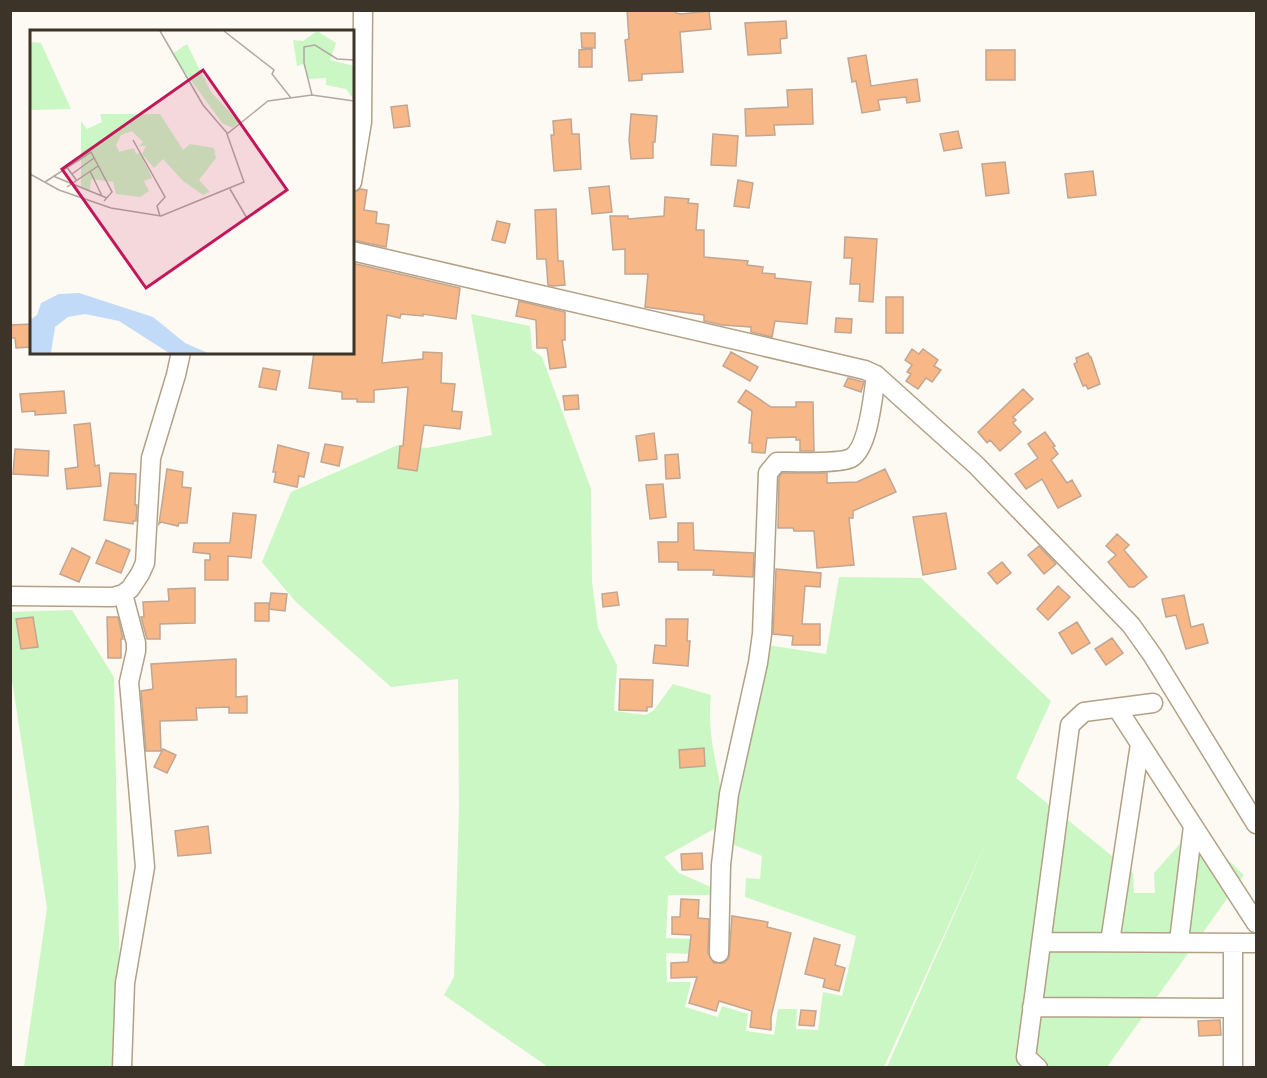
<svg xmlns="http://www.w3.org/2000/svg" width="1267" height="1078" font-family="Ubuntu,sans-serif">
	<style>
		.green { fill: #cbf7c5 }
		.building { fill: #f7b787; stroke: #c1a692; stroke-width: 1.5 }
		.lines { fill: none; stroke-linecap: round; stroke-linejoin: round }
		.minor-casing { stroke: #b3a186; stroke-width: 21 }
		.minor { stroke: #fff; stroke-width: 18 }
		.inset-road { fill: none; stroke: #b0aaa2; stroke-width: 1.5 }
		.view { fill: #c2185b; fill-opacity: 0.15; stroke: #c2185b; stroke-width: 3 }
		.inset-edge { fill: none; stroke: #3c3429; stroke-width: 3 }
	</style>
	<rect width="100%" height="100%" fill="#fdf9f3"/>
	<path class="green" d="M471 314 530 326 532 350 542 357 591 489 592 582 598 628 617 665 614 711 646 715 654 710 673 684 711 695C705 743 725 780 723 824L664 857 679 873 713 888 712 895H668L666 938 692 939 690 954 666 953 667 982H691L685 1007 718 1017 722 1006 748 1014 746 1031 774 1035 778 1009H797L796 1029 818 1030 823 992 842 996 856 936 745 897 746 878 760 879 762 856 729 843 767 645 826 654 839 577 921 578 1051 701 1016 778 1133 873 1134 893H1155L1154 873 1194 828 1244 875 1107 1067H887L988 838 884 1067H548L444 995 454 977 459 809 458 679 391 687 296 602 262 562 291 492 398 445 427 448 492 435Z
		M72 610 114 677 120 990 119 1067H24L47 908 11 674 10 612Z"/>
	<path class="building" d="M627 10H675L676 13 681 14 709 11 711 29 680 32 683 72 642 74V80L629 81 625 40 629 39Z
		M786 21 787 38 780 39 781 53 748 55 745 23Z
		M581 33H595V48H582Z
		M592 49V67H579V50Z
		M986 50H1015V80H986Z
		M866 55 871 86 917 79 920 101 907 103 906 97 878 100 880 110 862 113 856 81 852 82 848 58Z
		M812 89 813 124 774 125 775 135 746 136 745 109 788 107 787 90Z
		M407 105 410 126 394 128 391 107Z
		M631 114 657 116 655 142H653V158L631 159 629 140Z
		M571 119 572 134H579L581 169 554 171 551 135H554L553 121Z
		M958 131 962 148 944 151 940 134Z
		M713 134 738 136 736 166 711 165Z
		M1005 162 1009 193 986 196 982 164Z
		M1093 171 1096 195 1068 198 1065 174Z
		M738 180 753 183 749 208 734 206Z
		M609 186 612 212 592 214 589 188Z
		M361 189 367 190 364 210 377 212 376 223 389 225 386 247 352 240V193Z
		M665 197 689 199 688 203 698 204 696 230H704V257L748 261 747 265 763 267 762 273 775 274V278L811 282 807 324 775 321 772 337 751 332V327L722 325 704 321V315L645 307 648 274H625V249L613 250 610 216H628V219L664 216Z
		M556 209 558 261H563L565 285 553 286 548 285 546 259H537L535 210Z
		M497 221 510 224 505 243 492 240Z
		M845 237 877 239 873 302 859 301 860 284H850L852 258H844Z
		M352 263 460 288 456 319 423 314V316L401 314 400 318 387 315 382 363 423 359V352L442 353 441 383 455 384 452 411 462 412 460 429 424 425 417 471 398 468 400 446H403L408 387 374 390V402H357V399H342V392L309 388 314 352H352Z
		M886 297H903V333H886Z
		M519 301 565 312V340H562L566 367 550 369 547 348H537L536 320 516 316Z
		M836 318 852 319 851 333 835 332Z
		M32 324V347L16 348 15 338H10V325Z
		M912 349 919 354 923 349 938 360 934 366 941 370 932 382 926 378 918 389 906 381 911 374 907 372 912 365 905 360Z
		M731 352 758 367 750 381 723 366Z
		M1088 353 1090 357H1091L1100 384 1088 389 1086 385 1083 386 1074 364 1077 362 1076 358Z
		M263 368 280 371 276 390 259 387Z
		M848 378 864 382 861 392 844 386Z
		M1023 389 1033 399 1013 417 1016 420 1013 423 1021 432 1000 451 990 440 987 443 978 432Z
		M746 390 771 407H796V402H813L814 451H800V440H796V437L767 438 765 453 752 452V443H749L752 411 738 402Z
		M64 391 66 413 35 415V411L22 412 20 394Z
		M578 395 579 409 565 410 563 396Z
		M90 423 95 466 99 465 101 486 67 489 65 469 78 467 74 425Z
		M1045 432 1055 446 1053 447 1058 454 1051 460 1067 483 1072 480 1081 496 1058 508 1042 479 1026 489 1015 474 1038 458 1028 444Z
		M654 433 657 459 639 461 636 436Z
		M325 444 343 447 339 466 321 462Z
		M278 445 309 453 304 477 299 476 297 487 274 482 276 472H273Z
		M15 449 49 451 48 476 13 474Z
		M678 454 680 478 666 479 665 455Z
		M167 469 183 472 182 487 191 488 187 523H179L178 526 161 522 159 524Z
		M885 469 896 492 853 511V518H849L854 565 817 568 814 531H794L793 528H778L779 477 782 473H827V483L857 482Z
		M110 473 136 474 135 505H137L136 521H133V524L104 520Z
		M663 484 666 517 650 519 646 485Z
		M233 513 256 515 251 558 228 556V580H205V560H210V554L193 552 194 543H230Z
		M946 513 956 569 923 575 913 517Z
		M678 523H693L694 550 754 553 753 577 713 575 714 570H678V562H659L658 542H678Z
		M1117 534 1129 545 1124 550 1147 577 1134 587H1129L1108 562 1116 555 1106 546Z
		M106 540 130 550 121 573 96 563Z
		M1039 546 1056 564 1044 574 1028 555Z
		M72 548 90 557 79 582 60 574Z
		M1002 562 1011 573 997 584 988 573Z
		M776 569 821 573 820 587 805 586 802 624H820V645H792L793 636 773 634Z
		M1058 586 1070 597 1048 620 1037 609Z
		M195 588V623L160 624V639H147L141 617H144L143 602 169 601 168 589Z
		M617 592 619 605 603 607 602 594Z
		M271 593 287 594 285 611 269 609Z
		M1184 595 1191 627 1203 624 1208 643 1186 649 1176 615 1166 617 1162 599Z
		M255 603H269V621H255Z
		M33 617 38 647 21 649 16 619Z
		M107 617H118L123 639H121V658H108Z
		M666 619H688L687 641H690L688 666 653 663 655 645 666 646Z
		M1077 622 1090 643 1072 654 1059 633Z
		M1112 638 1123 653 1106 665 1095 649Z
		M236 659V697L247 696V713H229V707L196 708 197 720 160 721 161 751H146L141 691 153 689 151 664Z
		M620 679 653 680 652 707H647V711L619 710Z
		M704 748 705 766 680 768 679 750Z
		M163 749 176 755 167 773 154 767Z
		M208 826 211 853 178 856 175 831Z
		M702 853 703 869 682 870 681 854Z
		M681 899 699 900 698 918 709 919 708 953 714 963H724L729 958 732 916 768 922 767 927 791 933 771 1017V1030L750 1027 752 1011 719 1001 716 1011 689 1003 697 977 671 978V963L688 962 691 935 672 934V917H680Z
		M814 938 840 945 835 965 845 968 839 991 823 987 825 979 805 974Z
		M801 1010 816 1011 814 1026 799 1025Z
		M1220 1020 1221 1035 1199 1036 1198 1021Z"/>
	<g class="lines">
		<defs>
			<path id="minor" d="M352 182 362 122 363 10
				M352 251 865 370 876 375 976 465 1131 625 1153 656 1256 824
				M10 596 113 597 123 594 130 589 140 574 145 563 151 458 176 375 181 352
				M1117 708 1256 923
				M1179 941 1193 826
				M1041 942 1256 943
				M1110 942 1140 744
				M1233 943V1068
				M719 953 721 865 729 794 758 663 762 634 768 473 777 462C792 462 839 464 851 458 869 448 873 395 876 375
				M1032 1007 1233 1008
				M122 1068 125 983 145 867 129 682 136 651V643L123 594
				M1038 1068 1026 1057 1070 725 1084 712 1153 703"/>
		</defs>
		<use href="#minor" class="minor-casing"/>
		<use href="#minor" class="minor"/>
	</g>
	<g transform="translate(30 30)">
		<rect width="324" height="324" fill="#fdf9f3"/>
		<path d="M287 1 306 13 300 30 324 36V70L316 59 296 55V48L279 49 273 34 267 36 263 10 273 11ZM0 12 11 13 41 79 0 80ZM157 14 181 62 209 92 202 98 192 93 142 24ZM70 84H130L153 120 160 114 184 118 186 128 169 150 180 162 173 165 153 151 133 129 124 138 112 124 116 116H109L113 112 102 101 91 105 86 115 89 122 104 118 106 124 110 123 122 148 114 151 119 161 110 167 86 164 83 152 61 149 60 161 51 159V91L57 99 72 92Z" fill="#cbf7c5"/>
		<path d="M49 263 123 287 155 313 178 323H139L89 291 55 284 38 287 25 297 21 323H0V290L7 285 11 273 29 264Z" fill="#c1daf7"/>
		<path class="inset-road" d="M130 1 173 75 197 103M194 1 244 40 242 44 261 68M282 65 274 33V17L285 15 307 29 324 30M103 110 135 167 127 176 130 186M36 136 47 151M60 141 72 166M0 144 29 160 81 178 131 186 214 152 197 104 238 71 282 65 324 71M42 144 64 128M23 146 77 168M15 152 61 122 82 162 74 171M37 157 68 136M200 159 218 190"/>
		<path class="view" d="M173 40 257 160 116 258 32 139Z"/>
		<rect width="324" height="324" class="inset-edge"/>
	</g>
	<rect width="1267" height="1078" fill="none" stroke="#3c3429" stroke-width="24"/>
</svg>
